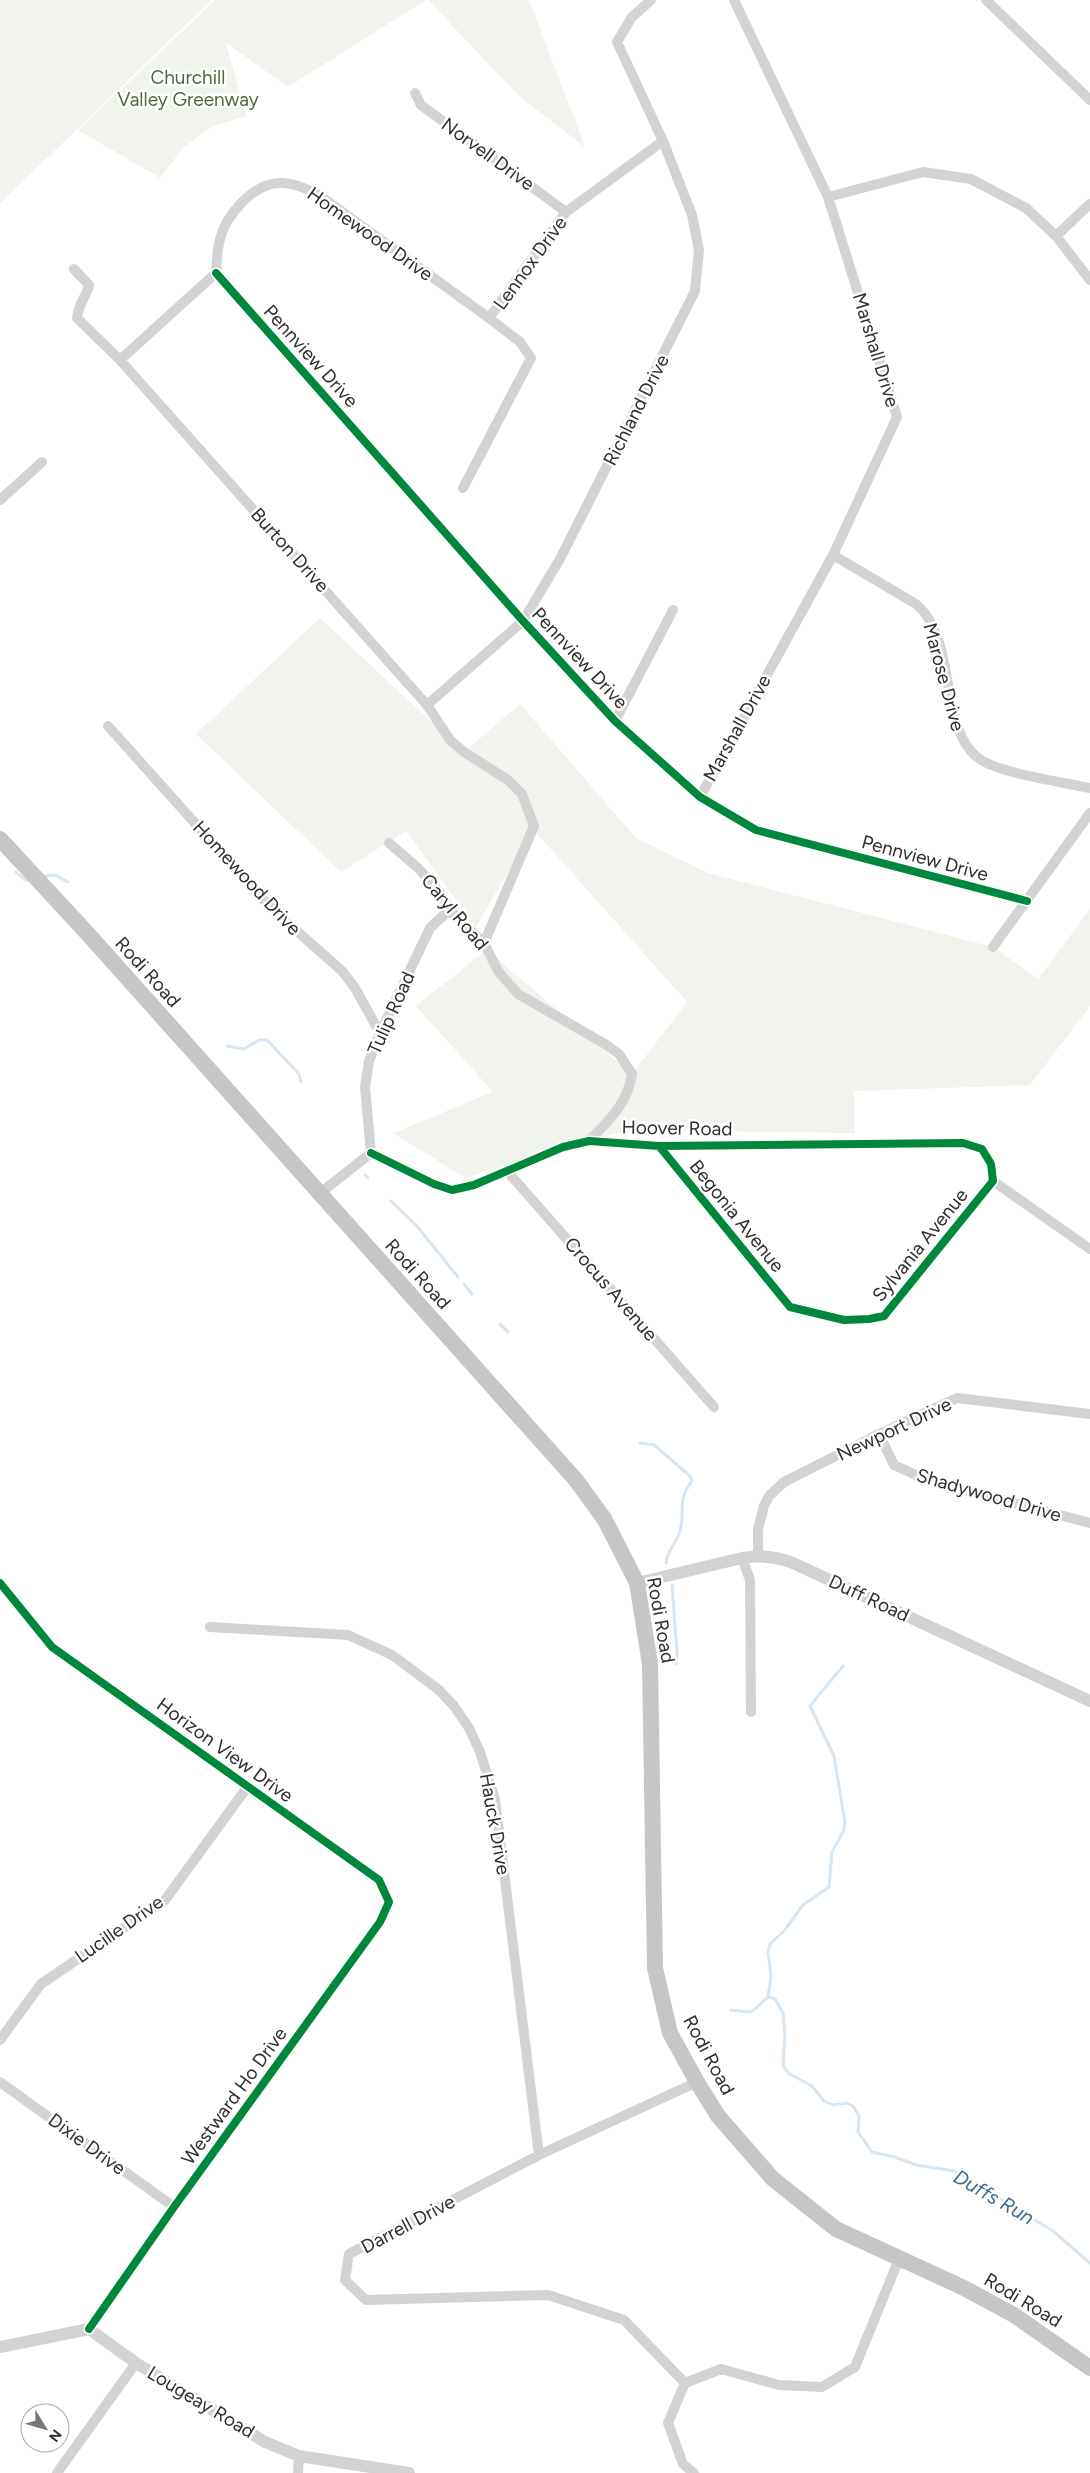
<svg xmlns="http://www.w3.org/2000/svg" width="1090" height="2473" font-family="Figtree,sans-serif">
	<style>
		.green { fill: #f0f4ec }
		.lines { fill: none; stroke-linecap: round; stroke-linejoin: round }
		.stream { stroke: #d8e6f1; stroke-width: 3 }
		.minor { stroke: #d3d3d3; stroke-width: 10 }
		.tertiary { stroke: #d3d3d3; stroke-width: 12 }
		.primary { stroke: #c6c6c6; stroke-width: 16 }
		.cycleway-casing { stroke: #fff; stroke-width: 11 }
		.cycleway { stroke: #00873e; stroke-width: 8 }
		.labels { text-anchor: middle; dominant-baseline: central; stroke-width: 5; stroke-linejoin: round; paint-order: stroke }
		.park-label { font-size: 19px; fill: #4f693c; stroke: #fff }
		.street-label { font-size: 19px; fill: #2e2e2e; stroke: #fff }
		.water-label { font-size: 20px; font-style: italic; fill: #3d6c8f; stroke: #fff }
	</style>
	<rect width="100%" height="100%" fill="#fff"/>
	<path class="green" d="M0 0H212L0 203Z
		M215 0H426L288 87 226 43 246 116 211 127 183 148 160 178 78 130Z
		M428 0H529L585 147 520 97Z
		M320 618 464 752 520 704 636 838 708 873 993 947 1038 979 1090 909V1006L1030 1085 854 1091 855 1133 628 1130 465 1178 393 1133 493 1092 416 1006 487 950 632 1074 687 1002 533 829 476 927 406 831 341 872 196 734Z"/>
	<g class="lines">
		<path class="stream" d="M16 872 25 880H30
			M46 876 55 875 68 882
			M227 1046 244 1049 259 1040H267L299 1074 301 1082
			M365 1175 368 1178
			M391 1201 416 1225 458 1277
			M464 1284 472 1294
			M500 1324 508 1332
			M640 1443 654 1445 690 1476 692 1481C675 1503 687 1512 679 1534 675 1546 668 1548 666 1563
			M672 1585 677 1652 676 1664
			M768 1997 771 1976 768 1952 770 1944 784 1931 803 1905 829 1887 832 1852 843 1832 845 1823 834 1756 810 1706 843 1666
			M731 2010C759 2014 748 2013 768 1997L775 1999 783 2013 785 2036 783 2065 788 2073 812 2086 824 2101 833 2105 847 2103 853 2106 859 2116 858 2132 872 2152 895 2157 916 2165 954 2171 1053 2231 1090 2263"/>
		<path class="minor" d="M986 0 1090 100
			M415 93 421 105 566 212
			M828 197 923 172 971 179 1026 208 1056 236 1090 280
			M1056 236 1090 204
			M74 269 89 285C86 297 78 305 77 318L120 360 427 705 450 740 464 752 508 780 522 794 534 826 484 943
			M216 273 523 621 615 721 700 797 756 830 1027 901
			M489 318 566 212 663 141
			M120 360 216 273C217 262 217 250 220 239 226 215 253 184 279 183 294 182 306 189 319 195L489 318 520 342 531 358 463 488
			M0 500 42 462
			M833 555 916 604C960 641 936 734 983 761 1005 774 1062 782 1090 788
			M427 705 523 621 561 557 695 291 699 250 692 215 663 141 617 42 632 17 651 0
			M615 721 673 610
			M108 726 272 909 342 971 355 988 380 1033
			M700 797 833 555 897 417 828 197 734 0
			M389 843 418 868 438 890 452 912 484 943 498 971 518 994 605 1044 619 1054 632 1074C627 1105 609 1120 589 1141
			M993 947 1090 813
			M371 1153 434 1184 452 1190 474 1185 563 1147 589 1141 659 1146 963 1143 982 1149 991 1164 993 1181 884 1316 869 1319 844 1320 790 1307 659 1146
			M507 1171 714 1407
			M993 1181 1090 1249
			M319 1194 371 1153 365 1087 369 1061 380 1033 430 928 445 914 452 912
			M879 1434 894 1465 927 1480 1090 1523
			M758 1556V1529L764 1506 769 1496 784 1482 879 1434 957 1398 1090 1414
			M742 1558 750 1580 751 1712
			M0 1583 52 1647 379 1880 389 1902 380 1922 174 2207 89 2329
			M210 1627 348 1635 392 1655 439 1690 454 1706 469 1728 480 1752 495 1799 539 2155
			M0 2040 41 1984 165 1900 248 1786
			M0 2082 174 2207
			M685 2383 624 2320 548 2295 366 2300 345 2280 349 2254 539 2155 697 2082
			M57 2473 136 2363
			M298 2473 299 2456
			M694 2473 683 2464 668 2423 685 2383 721 2369 779 2385 822 2387 855 2367 899 2259"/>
		<path class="tertiary" d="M637 1583 742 1558C760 1555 775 1556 793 1563L1090 1701
			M0 2347 89 2329 136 2363 265 2442 299 2456 409 2473"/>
		<path class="primary" d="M0 839 88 934 576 1480 605 1520 637 1583 650 1664 655 1968 670 2033 697 2082 718 2116 773 2179 836 2229 962 2287 1014 2315 1090 2368"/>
		<defs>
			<path id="cycleway" d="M216 273 523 621 615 721 700 797 756 830 1027 901
				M371 1153 434 1184 452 1190 474 1185 563 1147 589 1141 659 1146 963 1143 982 1149 991 1164 993 1181 884 1316 869 1319 844 1320 790 1307 659 1146
				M0 1583 52 1647 379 1880 389 1902 380 1922 174 2207 89 2329"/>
		</defs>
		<use href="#cycleway" class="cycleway-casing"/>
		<use href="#cycleway" class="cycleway"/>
	</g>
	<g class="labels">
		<g class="park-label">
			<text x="188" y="77">Churchill<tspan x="188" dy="22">Valley Greenway</tspan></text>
		</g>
		<g class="street-label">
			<text transform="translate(488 154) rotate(36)">Norvell Drive</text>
			<text transform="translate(370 234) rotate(35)">Homewood Drive</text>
			<text transform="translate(530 263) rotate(-54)">Lennox Drive</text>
			<text transform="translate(876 350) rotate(73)">Marshall Drive</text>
			<text transform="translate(311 356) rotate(48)">Pennview Drive</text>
			<text transform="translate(636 410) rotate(-63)">Richland Drive</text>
			<text transform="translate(290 550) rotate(48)">Burton Drive</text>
			<text transform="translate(580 658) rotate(47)">Pennview Drive</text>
			<text transform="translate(944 677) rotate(75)">Marose Drive</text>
			<text transform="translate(737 728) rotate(-61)">Marshall Drive</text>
			<text transform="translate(925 858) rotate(15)">Pennview Drive</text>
			<text transform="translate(247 878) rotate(47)">Homewood Drive</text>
			<text transform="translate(455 912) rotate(50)">Caryl Road</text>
			<text transform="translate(148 972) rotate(48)">Rodi Road</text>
			<text transform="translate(391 1013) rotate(-66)">Tulip Road</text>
			<text transform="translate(677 1128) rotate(1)">Hoover Road</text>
			<text transform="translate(737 1216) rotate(51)">Begonia Avenue</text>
			<text transform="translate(920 1245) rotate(-51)">Sylvania Avenue</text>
			<text transform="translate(418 1274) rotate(48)">Rodi Road</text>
			<text transform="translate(611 1289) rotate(49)">Crocus Avenue</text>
			<text transform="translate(894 1429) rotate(-25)">Newport Drive</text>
			<text transform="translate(989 1495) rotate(16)">Shadywood Drive</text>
			<text transform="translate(869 1598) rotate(25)">Duff Road</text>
			<text transform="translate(661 1620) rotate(80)">Rodi Road</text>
			<text transform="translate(225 1750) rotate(36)">Horizon View Drive</text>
			<text transform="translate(495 1824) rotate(80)">Hauck Drive</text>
			<text transform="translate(119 1929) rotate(-35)">Lucille Drive</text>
			<text transform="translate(709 2055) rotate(62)">Rodi Road</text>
			<text transform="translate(234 2096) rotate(-54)">Westward Ho Drive</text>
			<text transform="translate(87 2144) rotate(36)">Dixie Drive</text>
			<text transform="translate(408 2224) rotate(-28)">Darrell Drive</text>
			<text transform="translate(1023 2300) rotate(31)">Rodi Road</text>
			<text transform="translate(201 2402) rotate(31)">Lougeay Road</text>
		</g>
		<g class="water-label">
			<text transform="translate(994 2197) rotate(30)">Duffs Run</text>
		</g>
	</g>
	<g transform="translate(45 2428) rotate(127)"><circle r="24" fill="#ffffff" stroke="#ababab"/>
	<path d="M0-4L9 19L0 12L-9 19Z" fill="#777777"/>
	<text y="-8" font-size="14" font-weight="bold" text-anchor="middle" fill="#2e2e2e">N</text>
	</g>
</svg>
